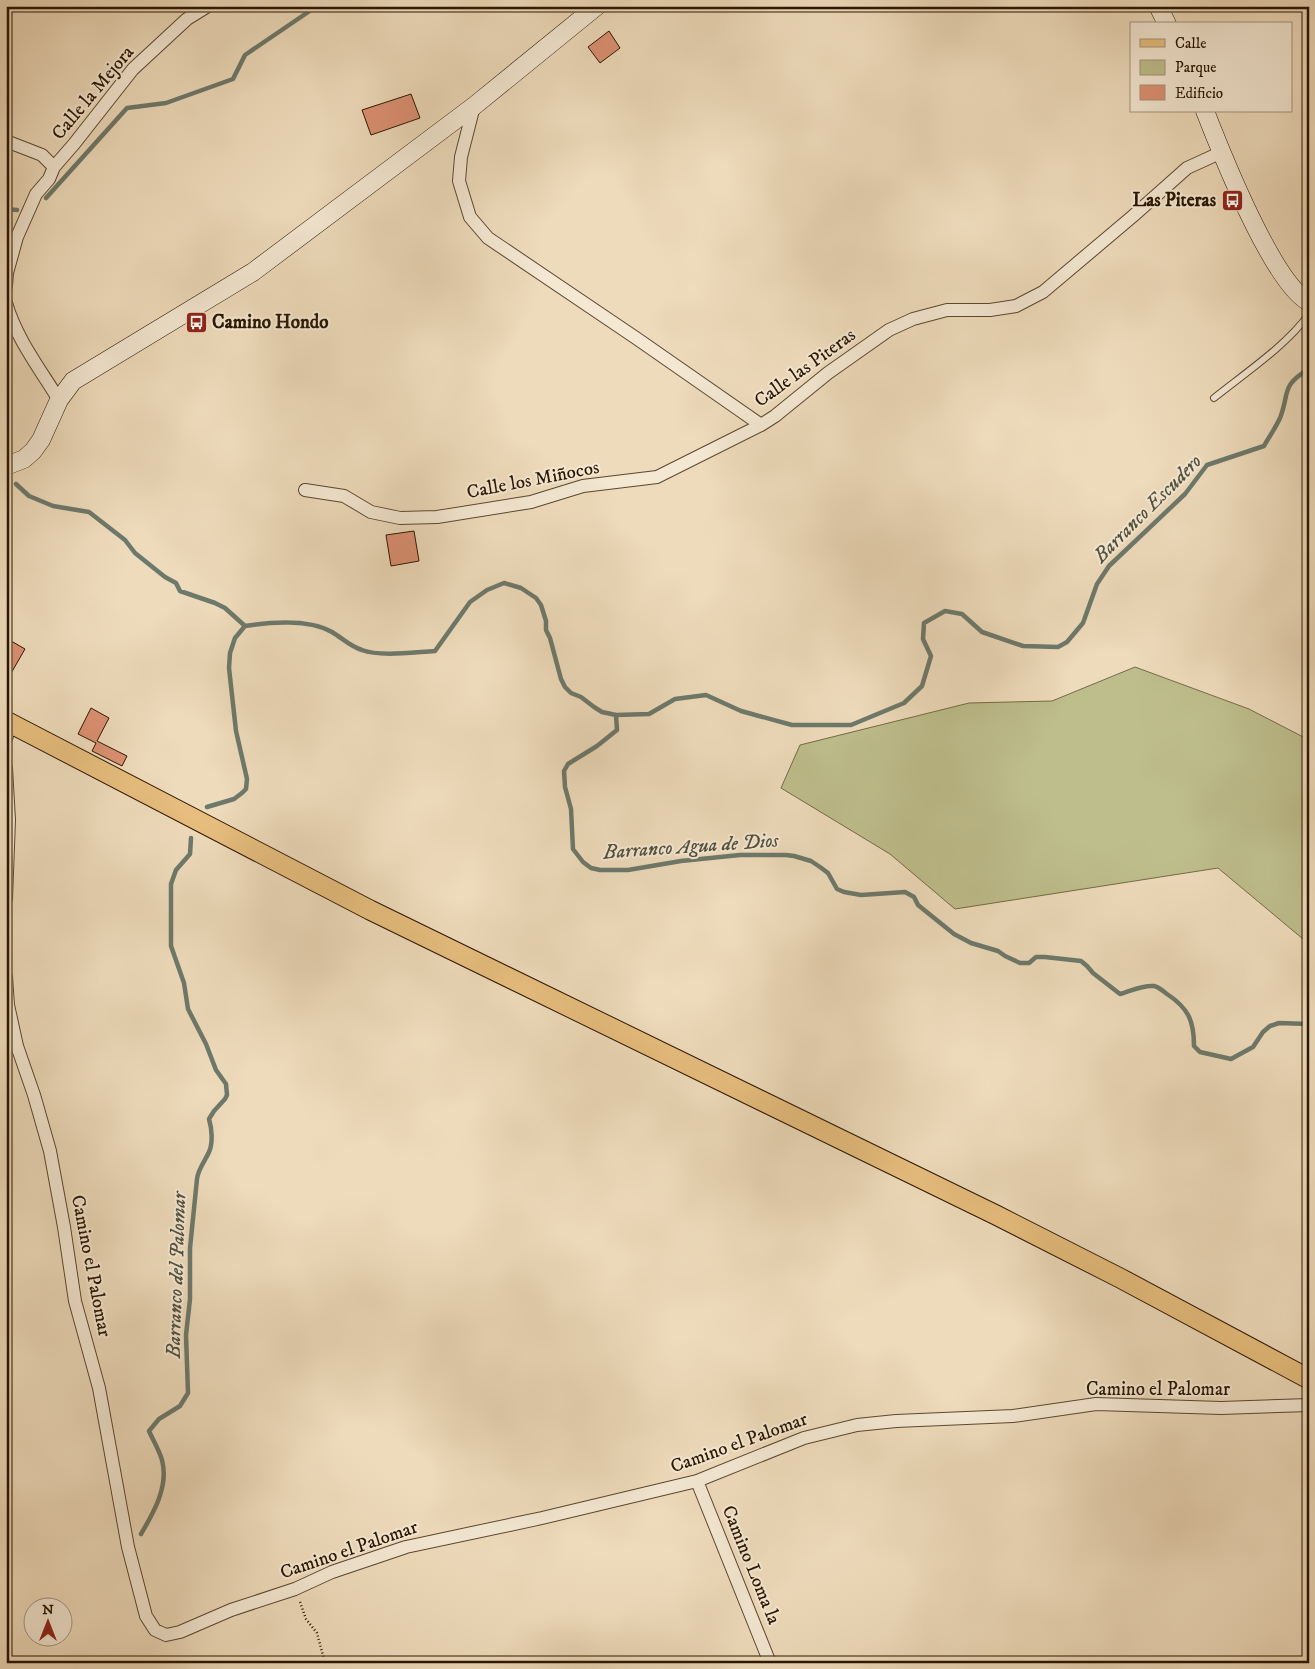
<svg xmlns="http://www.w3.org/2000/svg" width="1315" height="1669" font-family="'IM FELL DW Pica',serif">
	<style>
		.green { fill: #bebe8c; stroke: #746a47 }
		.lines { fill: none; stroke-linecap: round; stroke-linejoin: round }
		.stream { stroke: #6d796b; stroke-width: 4.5 }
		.building { fill: #dd9173; stroke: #2a1602 }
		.lane-casing { stroke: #5b4730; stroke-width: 8 }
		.street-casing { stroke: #5b4730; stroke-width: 14 }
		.secondary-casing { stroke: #2a1602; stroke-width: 19 }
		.primary-casing { stroke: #2a1602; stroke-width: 21 }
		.path { stroke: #2a1602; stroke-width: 2.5; stroke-dasharray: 1 2.5; stroke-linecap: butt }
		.lane { stroke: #f4e8d3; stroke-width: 6 }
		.street { stroke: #f4e8d3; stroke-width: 12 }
		.secondary { stroke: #f4e8d3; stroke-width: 18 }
		.primary { stroke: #e7be7e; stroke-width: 19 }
		.labels { text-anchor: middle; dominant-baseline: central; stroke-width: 4; stroke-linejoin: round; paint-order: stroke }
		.street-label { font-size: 19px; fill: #2a1602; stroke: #f4e8d3 }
		.poi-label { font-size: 19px; font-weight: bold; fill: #2a1602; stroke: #f4e8d3; text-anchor: end }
		.water-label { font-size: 20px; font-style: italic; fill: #51503f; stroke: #f4e8d3 }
	</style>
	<rect width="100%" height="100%" fill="#eedbbb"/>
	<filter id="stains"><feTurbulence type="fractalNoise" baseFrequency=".004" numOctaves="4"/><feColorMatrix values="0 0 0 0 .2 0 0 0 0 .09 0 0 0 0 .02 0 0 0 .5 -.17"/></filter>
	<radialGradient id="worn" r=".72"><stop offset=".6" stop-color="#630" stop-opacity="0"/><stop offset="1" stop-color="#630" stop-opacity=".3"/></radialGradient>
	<path class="green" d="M1135 667 1249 709 1309 740V944L1218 868 955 909 890 854 781 788 800 745 969 703 1052 701Z"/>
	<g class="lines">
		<path class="stream" d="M46 198 127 108 166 103 233 79 245 55 317 6
			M6 209 17 210
			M16 484 29 496 53 506 89 512 125 540 135 553 165 577 176 583 180 591 215 603 225 608 245 626C270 622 309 619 332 632 342 638 351 647 362 650 380 657 415 652 435 651L470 602 487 590 504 583 521 588 536 598 541 605 546 621V630L550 638 561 679 565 687 571 693 581 697 594 707 602 712 616 715 649 714 675 699 706 695 741 711 792 725H851L904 703 922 686 931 656 923 639 924 623 945 611 962 614 982 632 1023 646 1058 647 1067 642 1083 623 1097 584 1109 566 1185 494 1207 465 1264 446C1269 437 1276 427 1280 418 1290 393 1280 386 1309 369
			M616 715 617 730 597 746 568 764 564 771 565 787 571 809 573 849 583 862 591 868 600 870H628L681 861 740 855H786L794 856 811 861 820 867 828 873 837 889 844 892 861 895 905 892 914 897 918 905 954 934 971 943 998 951 1005 956 1020 963H1029L1036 957H1045L1081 961 1087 966 1093 973 1120 994C1131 991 1142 985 1154 986 1159 987 1163 991 1167 994 1188 1008 1194 1020 1194 1046L1200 1052 1231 1059 1253 1047 1263 1032 1270 1026 1279 1023 1309 1024
			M207 807 234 799 242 793 246 789 247 779 236 731 229 668 230 653 235 638 245 626
			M141 1534C154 1512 169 1486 162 1460 159 1450 153 1440 149 1431L159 1419 180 1406 188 1393 186 1335 190 1299V1248L197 1179C198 1169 205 1161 209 1152 213 1143 212 1129 209 1119L214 1111 225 1099 227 1095 226 1084 216 1070 206 1044 188 1009 184 983 171 946V884L176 870 190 854 191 838"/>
	</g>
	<path class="building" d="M609 31 620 48 600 63 588 47Z
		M411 94 420 118 371 135 362 110Z
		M414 531 419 561 391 566 386 535Z
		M6 638 25 649 6 682Z
		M91 708 109 718 97 741 127 756 122 766 92 751 96 743 78 734Z"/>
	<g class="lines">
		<defs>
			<path id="lane" d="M1214 398C1244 374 1287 345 1309 314"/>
			<path id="street" d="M474 106 461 157 459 181 470 217 488 238 636 338 761 425 775 416 828 373 889 330 913 319 947 310H990L1016 306 1043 292 1133 216 1187 168 1222 152
				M6 141 42 155 54 167
				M6 286 7 273 17 237 36 194 49 179 54 167 74 144 133 69 187 19 208 6
				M6 303C16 338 40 369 59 400
				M305 490 344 496 371 512 400 518 437 517 531 502 583 486 657 477 761 425
				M6 739 11 723
				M6 768 9 820 6 899
				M6 977 8 1005 17 1046 34 1095 50 1151 64 1227 75 1301 99 1388 128 1547 146 1616 155 1630 166 1635 180 1632 231 1610 295 1589 332 1572 406 1547 542 1518 697 1481 804 1438 857 1425 896 1421 1013 1416 1096 1404 1221 1408 1309 1405
				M697 1481 770 1663"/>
			<path id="secondary" d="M1158 6 1167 24
				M1205 111C1221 152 1273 284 1309 302
				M6 466 24 459 33 451 41 440 59 400 73 381 253 272 474 106 597 6"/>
			<path id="primary" d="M6 721 370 910 996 1215 1120 1278 1309 1379"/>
		</defs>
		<use href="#lane" class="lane-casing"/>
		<use href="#street" class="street-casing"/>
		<use href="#secondary" class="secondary-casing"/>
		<use href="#primary" class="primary-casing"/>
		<path class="path" d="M300 1602 306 1619 317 1633 325 1663"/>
		<use href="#lane" class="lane"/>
		<use href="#street" class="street"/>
		<use href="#secondary" class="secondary"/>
		<use href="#primary" class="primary"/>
	</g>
	<defs>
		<symbol id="bus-square" viewBox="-11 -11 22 22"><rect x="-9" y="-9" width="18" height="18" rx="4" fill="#8f2418" stroke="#f4e8d3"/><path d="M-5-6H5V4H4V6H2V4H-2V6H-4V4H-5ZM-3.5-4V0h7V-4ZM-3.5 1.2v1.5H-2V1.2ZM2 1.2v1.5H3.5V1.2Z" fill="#fff"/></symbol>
	</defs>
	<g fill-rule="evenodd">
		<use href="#bus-square" x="1220" y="188" width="25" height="25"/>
		<use href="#bus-square" x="184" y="310" width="25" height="25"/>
	</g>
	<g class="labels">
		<g class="street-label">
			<text transform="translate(93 93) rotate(-50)">Calle la Mejora</text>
			<text transform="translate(805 368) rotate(-36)">Calle las Piteras</text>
			<text transform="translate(533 480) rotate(-11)">Calle los Miñocos</text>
			<text transform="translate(91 1266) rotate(79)">Camino el Palomar</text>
			<text x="1158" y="1389">Camino el Palomar</text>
			<text transform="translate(739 1443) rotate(-20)">Camino el Palomar</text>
			<text transform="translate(349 1550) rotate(-19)">Camino el Palomar</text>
			<text transform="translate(751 1565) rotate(68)">Camino Loma la</text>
		</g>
		<g class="poi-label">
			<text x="1216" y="200">Las Piteras</text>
			<text x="212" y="322" text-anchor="start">Camino Hondo</text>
		</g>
		<g class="water-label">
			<text transform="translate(1148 509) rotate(-45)">Barranco Escudero</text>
			<text transform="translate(691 847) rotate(-4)">Barranco Agua de Dios</text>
			<text transform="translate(177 1275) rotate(-88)">Barranco del Palomar</text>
		</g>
	</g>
	<rect width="1315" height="1669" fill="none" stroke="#eedbbb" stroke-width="25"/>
	<rect x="8" y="8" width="1300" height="1654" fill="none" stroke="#2a1602" stroke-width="2.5"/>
	<rect x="12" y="12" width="1290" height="1644" fill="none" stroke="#2a1602"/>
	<rect x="1130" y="22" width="162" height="90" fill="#f4e8d3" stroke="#a3947f"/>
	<rect x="1140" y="39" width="25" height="8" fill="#e7be7e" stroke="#a3947f"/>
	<text x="1175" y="48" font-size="15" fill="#2a1602">Calle</text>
	<rect x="1140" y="60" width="25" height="15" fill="#bebe8c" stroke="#a3947f"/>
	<text x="1175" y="72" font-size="15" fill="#2a1602">Parque</text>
	<rect x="1140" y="85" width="25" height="15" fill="#dd9173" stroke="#a3947f"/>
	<text x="1175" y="98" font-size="15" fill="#2a1602">Edificio</text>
	<g transform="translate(48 1622)"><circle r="24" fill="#f4e8d3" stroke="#a3947f"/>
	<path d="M0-4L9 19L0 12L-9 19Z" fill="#8f2418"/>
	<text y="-8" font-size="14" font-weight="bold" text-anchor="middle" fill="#2a1602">N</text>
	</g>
	<rect width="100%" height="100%" filter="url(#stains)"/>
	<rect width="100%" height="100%" fill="url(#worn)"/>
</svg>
